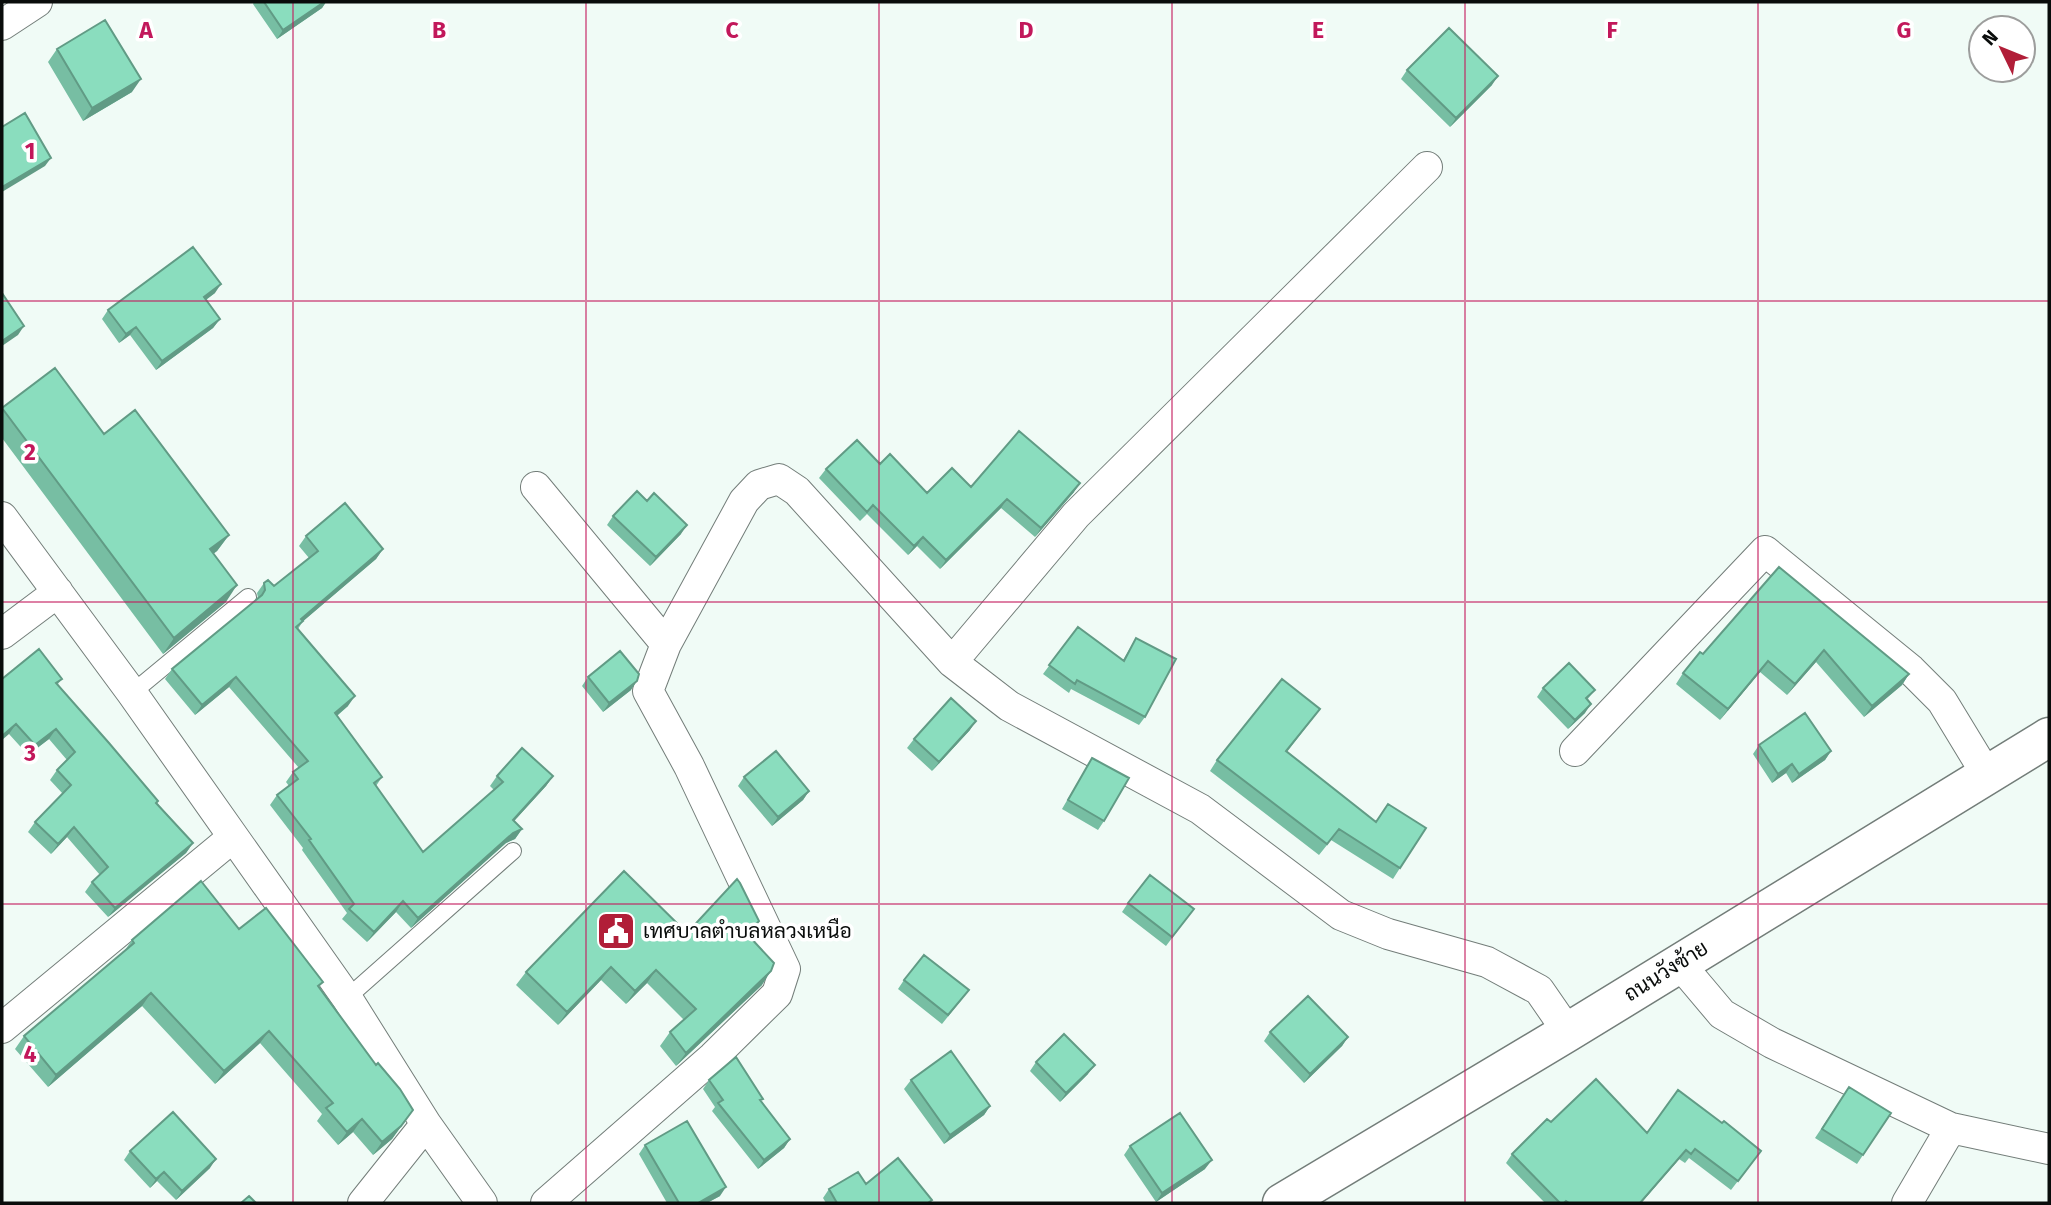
<svg xmlns="http://www.w3.org/2000/svg" width="2051" height="1205" font-family="'Fira Sans',Sarabun,sans-serif">
	<style>
		.lines { fill: none; stroke-linecap: round; stroke-linejoin: round }
		.service-casing { stroke: #737d79; stroke-width: 18 }
		.minor-casing { stroke: #737d79; stroke-width: 32 }
		.secondary-casing { stroke: #737d79; stroke-width: 41 }
		.service { stroke: #fff; stroke-width: 16 }
		.minor { stroke: #fff; stroke-width: 30 }
		.secondary { stroke: #fff; stroke-width: 38 }
		.wall { fill: #77bea3 }
		.shaded-wall { fill: #619b85 }
		.building { fill: #8addbe; stroke: #619b85; stroke-width: 2 }
		.grid { fill: none; stroke: #c2185b; stroke-width: 2; stroke-opacity: 0.55 }
		.labels { text-anchor: middle; dominant-baseline: central; stroke-width: 7; stroke-linejoin: round; paint-order: stroke }
		.poi-label { font-size: 21px; fill: #090c0b; stroke: #fff; text-anchor: start }
		.street-label { font-size: 21px; fill: #090c0b; stroke: #fff }
		.grid-label { font-size: 23px; text-anchor: middle; font-weight: bold; fill: #c2185b; stroke: #fff; stroke-width: 7; stroke-linejoin: round; paint-order: stroke }
	</style>
	<rect width="100%" height="100%" fill="#f0fbf6"/>
	<g class="lines">
		<defs>
			<path id="service" d="M132 693 248 597
				M347 998 513 851"/>
			<path id="minor" d="M2 25 37 2
				M536 487 666 644
				M2 517 132 693 347 998 426 1124 482 1203
				M2 634 58 592
				M952 662 1076 515 1427 167
				M1575 751 1765 551 1911 670 1942 701 1987 775
				M1679 963 1722 1014 1772 1043 1951 1128 2049 1149
				M2 1028 232 838
				M363 1203 426 1124
				M546 1203 713 1057 777 994 785 969 689 766 648 691 666 644 744 501 759 485 779 479 797 491 952 662 1009 706 1200 809 1341 915 1388 934 1487 962 1539 990 1568 1032
				M1907 1203 1951 1128"/>
			<path id="secondary" d="M1282 1203 1568 1032 2049 737"/>
		</defs>
		<use href="#service" class="service-casing"/>
		<use href="#minor" class="minor-casing"/>
		<use href="#secondary" class="secondary-casing"/>
		<use href="#service" class="service"/>
		<use href="#minor" class="minor"/>
		<use href="#secondary" class="secondary"/>
	</g>
	<path class="wall" d="M254 2H326L322 8 277 39 253 4Z
		M57 49 132 92 83 121 48 62Z
		M1407 70 1492 85 1450 127 1401 79Z
		M215 293 206 300 220 319 213 328 156 370 130 335 119 343 102 319 108 310Z
		M2 408 104 434 229 535 217 551 213 554 226 602 163 654 2 438Z
		M880 464 927 493 971 487 1074 492 1035 537 1001 508 940 569 917 546 908 555 867 514 860 521 819 478 826 469Z
		M613 516 681 534 650 566 607 525Z
		M306 536 383 549 376 559 303 621 298 629 348 706 337 716 382 777 376 786 423 852 494 790 490 786 497 776H553L546 786 514 821 522 829 515 839 506 843 411 928 396 912 367 942 342 919 347 913 302 850 303 848 270 805 277 795 289 786 286 782 293 772 299 768 229 687 195 715 165 679 172 669 258 598 257 593 264 583 274 586 309 558 299 546Z
		M1779 567 1909 674 1902 685 1864 717 1816 662 1787 695 1760 672 1720 720 1676 684 1683 673 1703 654Z
		M1078 627 1123 660 1136 638 1145 717 1139 725 1071 689 1069 693 1043 674Z
		M588 677 631 690 603 712 582 686Z
		M2 679H62L57 685 157 803 193 843 186 853 108 917 85 892 92 882 100 875 67 837 51 854 28 832 35 822 63 794 50 780 57 770 67 760 49 739 28 755 9 734Z
		M1543 688 1595 690 1587 700 1585 713 1568 729 1537 697Z
		M1320 709 1287 752 1376 822 1388 804 1400 868 1393 879 1331 840 1319 855 1210 771 1217 760Z
		M970 730 932 771 907 748 914 739Z
		M1759 745 1831 751 1825 760 1792 783 1786 773 1772 783 1753 754Z
		M1092 758 1104 821 1098 830 1062 809Z
		M744 777 809 791 803 800 772 826 738 786Z
		M1128 903 1194 909 1166 946 1122 912Z
		M239 929 323 982 319 987 376 1065 413 1110 392 1139 373 1155 353 1132 338 1145 317 1121 322 1114 260 1043 215 1084 142 1006 48 1087 15 1049 24 1036 123 953 132 940Z
		M687 933 749 935 762 985 676 1066 660 1046 670 1032 684 1020 647 983 626 1004 601 980 558 1025 516 985 526 972Z
		M904 980 962 999 942 1024 898 989Z
		M1270 1032 1348 1037 1342 1046 1304 1083 1264 1041Z
		M1036 1062 1088 1074 1060 1102 1030 1071Z
		M709 1080 763 1099 761 1101 790 1139 784 1148 758 1169 712 1111 715 1107 703 1089Z
		M911 1080 990 1106 984 1115 944 1144 904 1089Z
		M1849 1087 1891 1113 1857 1164 1815 1138Z
		M1551 1122 1647 1133 1761 1151 1731 1190 1689 1158 1685 1163 1679 1159 1641 1203H1545L1506 1163 1512 1154Z
		M645 1145 720 1196 707 1203H667L639 1154Z
		M1130 1146 1205 1169 1156 1202 1124 1155Z
		M130 1151 210 1168 176 1200 157 1181 150 1188 124 1160Z
		M866 1184 929 1203H826L823 1198 829 1189Z"/>
	<path class="shaded-wall" d="M324 2H326L322 8 277 39 283 30Z
		M1498 76 1492 85 1450 127 1456 118Z
		M141 79 132 92 83 121 92 108Z
		M51 158 45 166 2 192V187Z
		M221 284 215 293 197 306 204 297Z
		M220 319 213 328 156 370 162 361Z
		M24 326 18 335 2 346V341Z
		M136 327 130 335 119 343 126 334Z
		M1080 483 1074 492 1035 537 1041 528Z
		M1007 499 1001 508 940 569 946 560Z
		M687 525 681 534 650 566 656 557Z
		M229 535 217 551 198 565 210 549Z
		M923 537 917 546 908 555 914 546Z
		M383 549 376 559 294 629 301 619Z
		M237 585 226 602 163 654 174 638Z
		M1824 650 1816 662 1787 695 1795 684Z
		M1768 661 1760 672 1720 720 1728 709Z
		M1909 674 1902 685 1864 717 1872 706Z
		M236 677 229 687 195 715 202 705Z
		M637 681 631 690 603 712 609 703Z
		M355 696 348 706 328 723 335 713Z
		M1591 704 1585 713 1568 729 1575 720Z
		M976 721 970 730 932 771 939 762Z
		M16 724 9 734 2 740V736Z
		M56 729 49 739 28 755 35 745Z
		M1831 751 1825 760 1792 783 1799 774Z
		M1792 764 1786 773 1772 783 1778 774Z
		M553 776 546 786 506 830 513 820Z
		M809 791 803 800 772 826 778 817Z
		M74 827 67 837 51 854 58 844Z
		M522 829 515 839 506 843 411 928 418 918 513 833Z
		M193 843 186 853 108 917 115 908Z
		M403 901 396 912 367 942 374 932Z
		M611 967 601 980 558 1025 567 1012Z
		M656 970 647 983 626 1004 635 991Z
		M771 971 762 985 676 1066 686 1053Z
		M151 993 142 1006 48 1087 56 1075Z
		M269 1031 260 1043 215 1084 224 1071Z
		M1348 1037 1342 1046 1304 1083 1310 1074Z
		M1095 1065 1088 1074 1060 1102 1066 1093Z
		M990 1106 984 1115 944 1144 950 1135Z
		M413 1110 392 1139 373 1155 382 1142Z
		M362 1119 353 1132 338 1145 347 1132Z
		M790 1139 784 1148 758 1169 764 1160Z
		M1686 1150 1679 1159 1641 1203H1639Z
		M216 1159 210 1168 176 1200 182 1191Z
		M1212 1160 1205 1169 1156 1202 1162 1193Z
		M164 1172 157 1181 150 1188 156 1179Z
		M726 1187 720 1196 707 1203H698Z"/>
	<path class="building" d="M264 2H324L283 30Z
		M105 20 141 79 92 108 57 49Z
		M1449 28 1498 76 1456 118 1407 70Z
		M25 113 51 158 2 187V127Z
		M193 247 221 284 204 297 220 319 162 361 136 327 126 334 108 310Z
		M2 293 24 326 2 341Z
		M55 368 104 434 135 410 229 535 210 549 237 585 174 638 2 408Z
		M1019 431 1080 483 1041 528 1007 499 946 560 923 537 914 546 873 505 867 512 826 469 857 440 880 464 890 454 927 493 952 468 971 487Z
		M637 491 647 501 654 493 687 525 656 557 613 516Z
		M345 503 383 549 301 619 303 621 296 627 355 696 335 713 382 777 374 783 423 852 503 782 497 776 522 748 553 776 513 820 522 829 513 833 418 918 403 901 374 932 349 909 354 904 309 840 311 839 277 795 298 779 293 772 308 761 236 677 202 705 172 669 262 595 265 590 264 583 268 580 274 586 318 551 306 536Z
		M1779 567 1909 674 1872 706 1824 650 1795 684 1768 661 1728 709 1683 673 1700 652 1703 654Z
		M1078 627 1124 661 1136 638 1176 659 1145 717 1077 680 1075 684 1049 665Z
		M39 649 62 679 56 683 109 743 158 801 156 803 193 843 115 908 92 882 108 867 74 827 58 844 35 822 71 785 57 770 75 752 56 729 35 745 16 724 2 736V679Z
		M620 651 639 674 637 681 609 703 588 677Z
		M1569 663 1595 690 1586 698 1591 704 1575 720 1543 688Z
		M1282 679 1320 709 1286 751 1376 822 1388 804 1426 828 1400 868 1339 829 1327 844 1217 760Z
		M951 698 976 721 939 762 914 739Z
		M1805 713 1831 751 1799 774 1792 764 1778 774 1759 745Z
		M776 751 809 791 778 817 744 777Z
		M1092 758 1129 778 1104 821 1068 800Z
		M624 871 687 933 737 879 740 883 759 921 747 934 774 963 771 971 686 1053 670 1032 696 1009 656 970 635 991 611 967 567 1012 526 972Z
		M1150 875 1194 909 1172 937 1128 903Z
		M201 881 239 929 266 908 323 982 318 986 376 1065 378 1063 400 1089 413 1110 401 1126 382 1142 362 1119 347 1132 326 1108 333 1103 269 1031 224 1071 151 993 56 1075 24 1036 134 943 132 940Z
		M924 955 969 990 948 1015 904 980Z
		M1308 996 1348 1037 1310 1074 1270 1032Z
		M1064 1034 1095 1065 1066 1093 1036 1062Z
		M951 1051 990 1106 950 1135 911 1080Z
		M736 1057 763 1099 760 1100 790 1139 764 1160 718 1103 723 1100 709 1080Z
		M1596 1079 1647 1133 1678 1090 1722 1123 1724 1121 1761 1151 1738 1181 1695 1149 1691 1154 1686 1150 1640 1203H1569L1566 1201 1564 1203H1560L1512 1154 1547 1119 1551 1122Z
		M1849 1087 1891 1113 1863 1155 1822 1129Z
		M173 1112 216 1159 182 1191 164 1172 156 1179 130 1151Z
		M1180 1113 1212 1160 1162 1193 1130 1146Z
		M687 1121 726 1187 698 1203H679L645 1145Z
		M898 1158 932 1200 928 1203H837L829 1189 858 1172 866 1184Z
		M249 1196 256 1203H241Z"/>
	<path class="grid" d="M293 2V1203M586 2V1203M879 2V1203M1172 2V1203M1465 2V1203M1758 2V1203M2 301H2049M2 602H2049M2 904H2049"/>
	<defs>
		<symbol id="civic-square" viewBox="-11 -11 22 22"><rect x="-9" y="-9" width="18" height="18" rx="4" fill="#b11e38" stroke="#fff"/><path d="M-.6-6.5H3V-4.5H.6V-3L4-1V1h2V6H-6V1h2V-1L-.6-3ZM-1.2 2.5V6h2.4V2.5Z" fill="#fff"/></symbol>
	</defs>
	<g fill-rule="evenodd">
		<use href="#civic-square" x="594" y="909" width="44" height="44"/>
	</g>
	<g class="labels">
		<g class="poi-label">
			<text x="643" y="931">เทศบาลตำบลหลวงเหนือ</text>
		</g>
		<g class="street-label">
			<text transform="translate(1666 971) rotate(-32)">ถนนวังซ้าย</text>
		</g>
	</g>
	<g class="grid-label">
		<text x="146" y="38">A</text>
		<text x="439" y="38">B</text>
		<text x="732" y="38">C</text>
		<text x="1026" y="38">D</text>
		<text x="1318" y="38">E</text>
		<text x="1612" y="38">F</text>
		<text x="1904" y="38">G</text>
		<text x="30" y="159">1</text>
		<text x="30" y="460">2</text>
		<text x="30" y="761">3</text>
		<text x="30" y="1062">4</text>
	</g>
	<rect width="2051" height="1205" fill="none" stroke="#090c0b" stroke-width="7"/>
	<g transform="translate(2002 49) rotate(313)"><circle r="33" fill="#ffffff" stroke="#9d9e9d" stroke-width="2"/>
	<path d="M0-5L12 26L0 18L-12 26Z" fill="#b11e38"/>
	<text y="-10" font-size="19" font-weight="bold" text-anchor="middle" fill="#090c0b">N</text>
	</g>
</svg>
